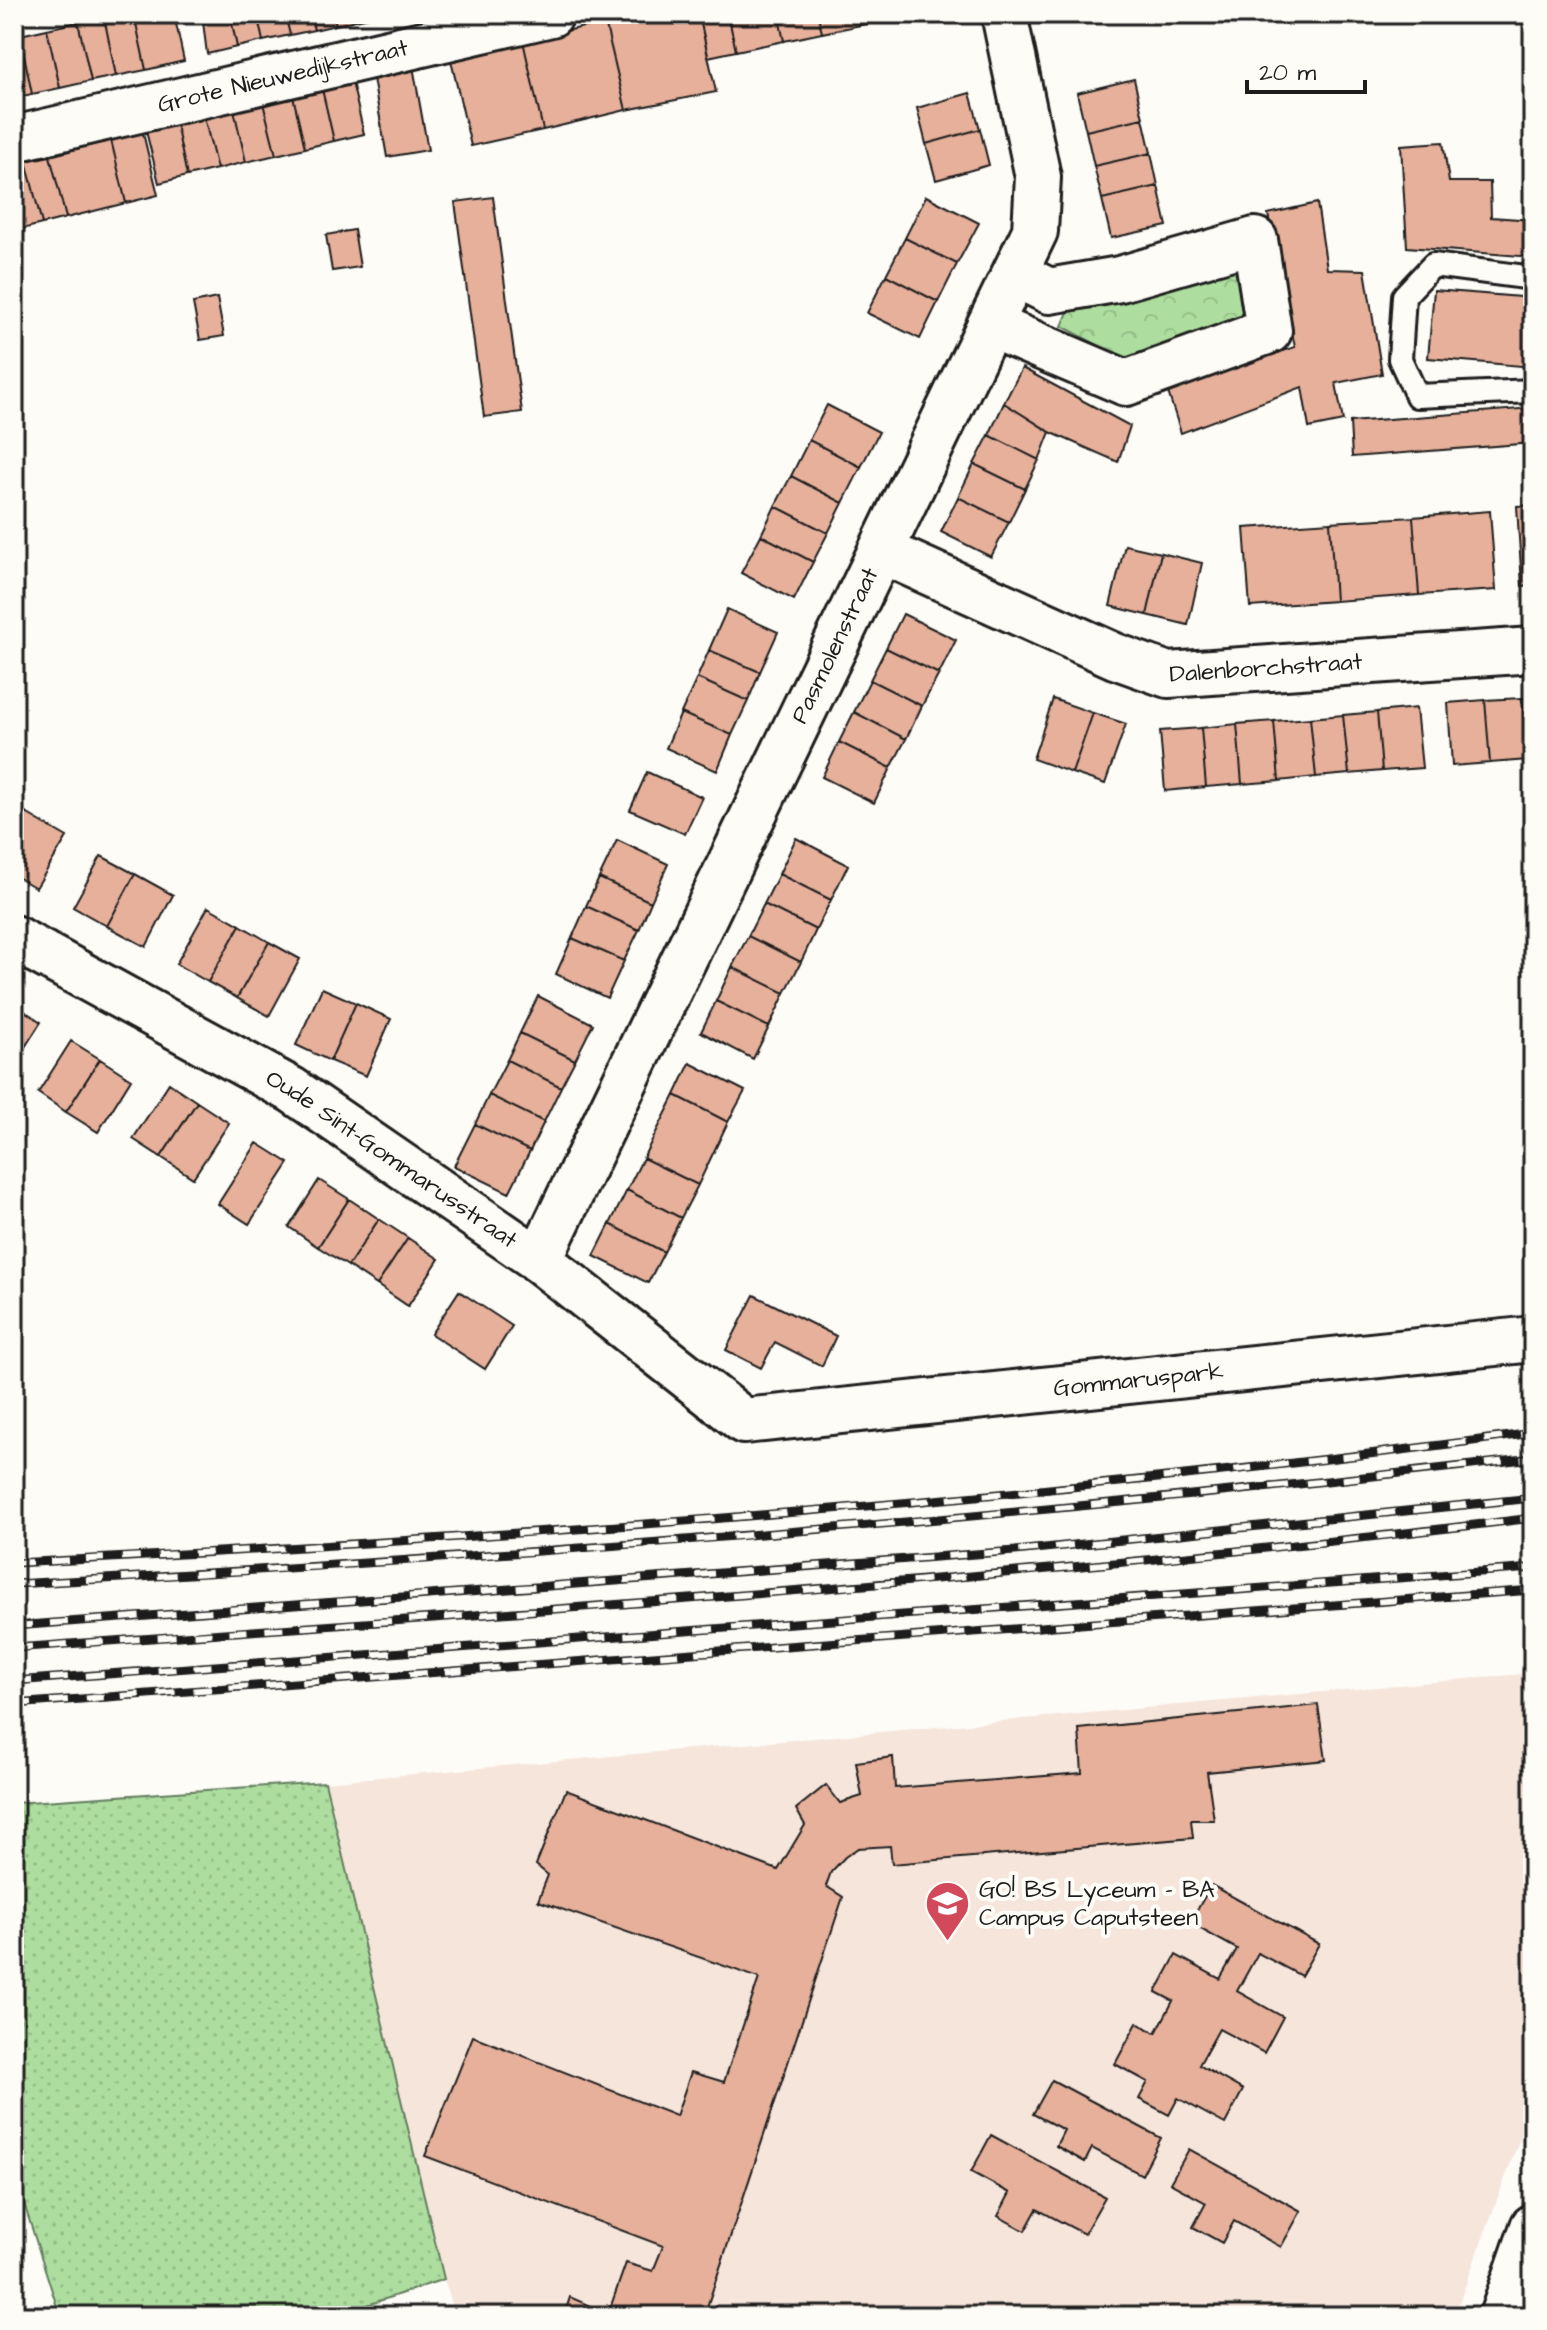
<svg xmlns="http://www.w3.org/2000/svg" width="1547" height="2330" font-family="'Architects Daughter',sans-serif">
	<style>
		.built { fill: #f6e5db }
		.grass { fill: url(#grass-dots); stroke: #647d5e; stroke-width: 2 }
		.park { fill: url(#park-crowns); stroke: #647d5e; stroke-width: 2 }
		.building { fill: #e6b09b; stroke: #1c1c1c; stroke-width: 2 }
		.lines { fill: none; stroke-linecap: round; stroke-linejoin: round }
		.lane-casing { stroke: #1c1c1c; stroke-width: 28 }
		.street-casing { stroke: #1c1c1c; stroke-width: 50 }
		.secondary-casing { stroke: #1c1c1c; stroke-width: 50 }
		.lane { stroke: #fdfcf7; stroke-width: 22 }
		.street { stroke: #fdfcf7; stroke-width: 44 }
		.secondary { stroke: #fdfcf7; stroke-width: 44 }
		.rail-casing { stroke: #1c1c1c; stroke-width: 9 }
		.rail { stroke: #fdfcf7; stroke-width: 6; stroke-dasharray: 18; stroke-linecap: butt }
		.labels { text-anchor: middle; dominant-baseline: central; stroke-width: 8; stroke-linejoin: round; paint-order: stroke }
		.street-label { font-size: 24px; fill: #1c1c1c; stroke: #fdfcf7 }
		.poi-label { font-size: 24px; fill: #1c1c1c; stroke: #fdfcf7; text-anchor: start }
	</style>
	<defs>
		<pattern id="grass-dots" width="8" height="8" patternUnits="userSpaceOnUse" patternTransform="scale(2)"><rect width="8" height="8" fill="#adde9f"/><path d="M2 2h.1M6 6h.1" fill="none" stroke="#94be88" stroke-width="1.8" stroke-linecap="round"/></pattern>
		<pattern id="park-crowns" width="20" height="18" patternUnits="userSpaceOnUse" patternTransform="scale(2)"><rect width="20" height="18" fill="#adde9f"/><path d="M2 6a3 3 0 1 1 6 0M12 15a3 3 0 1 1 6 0" fill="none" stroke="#94be88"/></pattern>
	</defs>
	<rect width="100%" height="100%" fill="#fdfcf7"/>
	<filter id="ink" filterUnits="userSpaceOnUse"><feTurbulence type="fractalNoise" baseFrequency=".0125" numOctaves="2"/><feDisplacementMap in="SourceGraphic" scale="16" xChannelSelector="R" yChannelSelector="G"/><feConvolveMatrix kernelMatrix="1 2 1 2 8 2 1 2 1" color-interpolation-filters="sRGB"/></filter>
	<g filter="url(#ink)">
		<path class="built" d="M1533 1673V2103L1454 2316H456L444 2279 325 1782Z"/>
		<path class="grass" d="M325 1782 444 2279 335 2316H60L14 2172V1803Z"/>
		<path class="park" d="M1244 265 1248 317 1124 359 1062 326 1071 305Z"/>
		<path class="building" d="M116 14H134L146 70 116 76 104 17Z
			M134 14H174L184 61 146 70Z
			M202 14H230L237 47 207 54Z
			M230 14H257L263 41 237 47Z
			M257 14H285L290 35 263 41Z
			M285 14H310L314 30 290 35Z
			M310 14H333L336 25 314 30Z
			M333 14H359L360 19 336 25Z
			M359 14H383L360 19Z
			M641 14H699L716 92 626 110 605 22Z
			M699 14H728L736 51 708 57Z
			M728 14H778L784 41 736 51Z
			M778 14H818L822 33 784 41Z
			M818 14H884L885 20 822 33Z
			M884 14H912L885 20Z
			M104 17 116 76 91 81 78 22Z
			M78 22 91 81 60 88 47 29Z
			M605 22 626 110 543 130 523 41Z
			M47 29 60 88 32 94 20 35Z
			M20 35 32 94 14 98V36Z
			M523 41 543 130 471 146 450 56Z
			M413 66 428 150 387 157 372 73Z
			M1134 79 1143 118 1086 131 1077 93Z
			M352 82 364 134 334 141 322 89Z
			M322 89 334 141 305 148 293 96Z
			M970 93 980 129 926 144 917 108Z
			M293 96 305 148 276 155 263 103Z
			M263 103 276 155 246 162 234 110Z
			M234 110 246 162 217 169 204 117Z
			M204 117 217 169 187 176 176 124Z
			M1143 118 1151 153 1094 166 1086 131Z
			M176 124 187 176 159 183 146 131Z
			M980 129 989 165 936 180 926 144Z
			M143 133 158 195 126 203 111 140Z
			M111 140 126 203 66 218 50 156Z
			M1443 142 1449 182H1490L1491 217 1533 220V257L1407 247 1401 145Z
			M1151 153 1158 186 1102 199 1094 166Z
			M50 156 66 218 42 224 26 161Z
			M26 161 42 224 14 231V164Z
			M1158 186 1167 226 1111 238 1102 199Z
			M926 196 979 223 957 264 905 238Z
			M493 197 522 412 484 417 455 202Z
			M1317 203 1327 269 1365 270 1382 374 1336 383 1343 421 1309 428 1302 387 1181 433 1167 389 1295 347 1268 214Z
			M354 230 360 267 332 271 326 235Z
			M905 238 957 264 938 302 886 275Z
			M886 275 938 302 920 339 867 313Z
			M1434 290 1533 298V367L1428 358Z
			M217 298 224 336 200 340 193 303Z
			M1022 368 1130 426 1118 462 1050 432 1004 403Z
			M1004 403 1050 432 1039 460 989 435Z
			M827 405 879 432 861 467 809 440Z
			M1533 408V443L1352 457 1350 422Z
			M989 435 1039 460 1025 489 974 464Z
			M809 440 861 467 843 503 791 476Z
			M974 464 1025 489 1009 522 958 497Z
			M791 476 843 503 828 533 775 506Z
			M958 497 1009 522 991 557 941 532Z
			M1533 505V585L1522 586 1517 506Z
			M775 506 828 533 813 562 761 535Z
			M1490 511 1496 590 1419 595 1413 517Z
			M1413 517 1419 595 1335 601 1330 522Z
			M1330 522 1335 601 1250 607 1244 528Z
			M761 535 813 562 794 600 741 573Z
			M1125 545 1161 553 1147 615 1110 606Z
			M1161 553 1202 563 1188 625 1147 615Z
			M727 609 778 632 760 672 709 650Z
			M903 614 956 640 939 674 886 648Z
			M886 648 939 674 922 706 870 680Z
			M709 650 760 672 748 701 697 678Z
			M697 678 748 701 732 735 681 713Z
			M870 680 922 706 906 739 854 712Z
			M1533 697V760H1528L1522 698Z
			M1522 698 1528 760 1490 763 1485 700Z
			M1053 699 1093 713 1072 773 1033 759Z
			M1485 700 1490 763 1452 766 1448 703Z
			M1416 708 1422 768 1382 771 1377 712Z
			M854 712 906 739 891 768 839 742Z
			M1377 712 1382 771 1349 774 1343 715Z
			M681 713 732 735 717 771 666 748Z
			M1093 713 1126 724 1105 784 1072 773Z
			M1343 715 1349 774 1316 777 1310 718Z
			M1310 718 1316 777 1279 781 1274 721Z
			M1274 721 1279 781 1242 784 1237 724Z
			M1237 724 1242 784 1206 787 1201 728Z
			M1201 728 1206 787 1165 791 1160 731Z
			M839 742 891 768 874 803 822 777Z
			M647 772 702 797 685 834 630 810Z
			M26 813 67 837 36 888 14 875V833Z
			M796 838 848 865 831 900 779 874Z
			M617 840 668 864 651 902 599 878Z
			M101 856 135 874 107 926 73 907Z
			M135 874 173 895 146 947 107 926Z
			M779 874 831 900 816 930 764 904Z
			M599 878 651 902 639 930 586 906Z
			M764 904 816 930 801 962 748 936Z
			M586 906 639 930 624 961 572 938Z
			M208 907 240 925 208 982 176 964Z
			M240 925 269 942 237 998 208 982Z
			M748 936 801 962 785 993 732 967Z
			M572 938 624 961 607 998 556 974Z
			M269 942 300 959 269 1016 237 998Z
			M732 967 785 993 769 1027 716 1001Z
			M322 988 356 1003 330 1061 296 1045Z
			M538 996 593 1024 575 1060 520 1033Z
			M716 1001 769 1027 753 1059 701 1032Z
			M356 1003 391 1019 366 1076 330 1061Z
			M14 1004 41 1022 14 1064Z
			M520 1033 575 1060 561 1087 507 1060Z
			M71 1041 100 1059 66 1112 38 1093Z
			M100 1059 131 1079 98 1132 66 1112Z
			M507 1060 561 1087 544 1122 489 1095Z
			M690 1063 745 1091 728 1122 675 1095Z
			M169 1083 197 1102 161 1157 133 1139Z
			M489 1095 544 1122 530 1151 475 1124Z
			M675 1095 728 1122 698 1185 643 1158Z
			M197 1102 229 1123 193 1178 161 1157Z
			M475 1124 530 1151 509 1193 454 1166Z
			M257 1143 289 1163 249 1224 218 1204Z
			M643 1158 698 1185 681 1218 627 1190Z
			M319 1180 349 1199 318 1247 289 1227Z
			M627 1190 681 1218 664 1252 610 1224Z
			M349 1199 379 1219 348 1266 318 1247Z
			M379 1219 408 1238 377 1285 348 1266Z
			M610 1224 664 1252 648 1283 594 1256Z
			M408 1238 439 1259 408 1306 377 1285Z
			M459 1291 512 1326 485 1369 431 1334Z
			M754 1295 836 1336 822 1366 775 1342 761 1368 726 1350Z
			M1318 1705 1326 1760 1207 1772 1214 1820H1191L1193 1838 892 1864 890 1846 858 1848 845 1857 831 1872 826 1886 843 1897 704 2316H564L570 2297 608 2314 626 2263 653 2271 663 2246 425 2156 473 2036 676 2116 691 2072 724 2082 759 1978 538 1901 548 1875 536 1865 566 1790 778 1870 805 1825 796 1809 826 1785 840 1803 862 1796 856 1762 893 1757 895 1788 1082 1773 1079 1729Z
			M1211 1885 1319 1944 1301 1976 1258 1953 1237 1991 1283 2017 1264 2053 1219 2029 1199 2065 1243 2090 1225 2124 1178 2098 1169 2115 1139 2099 1148 2082 1115 2064 1137 2023 1156 2033 1173 2001 1156 1992 1176 1955 1220 1979 1237 1949 1190 1923Z
			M1052 2080 1161 2138 1142 2175 1092 2148 1085 2162 1056 2146 1064 2130 1033 2114Z
			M991 2135 1105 2197 1084 2234 1037 2209 1025 2231 998 2216 1010 2193 971 2172Z
			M1189 2149 1301 2211 1281 2247 1234 2221 1222 2243 1193 2227 1206 2203 1170 2183Z"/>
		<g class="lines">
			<defs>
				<path id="lane" d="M1533 278 1433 265 1404 296 1400 359 1417 396 1533 391"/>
				<g id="street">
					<path d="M990 325 1126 383 1269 331 1255 240 1120 279 1049 291 1015 274"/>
					<path id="s1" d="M882 551 1115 656 1168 675 1533 650"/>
					<path id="s2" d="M14 938 292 1090 539 1260 744 1421 1533 1339"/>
					<path id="s3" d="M539 1260 1035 231 1038 177 1004 14"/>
					<path d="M1502 2316 1533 2227"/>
				</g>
				<g id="secondary">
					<path id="s4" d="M14 139 551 14"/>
				</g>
			</defs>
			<use href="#lane" class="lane-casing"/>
			<use href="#street" class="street-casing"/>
			<use href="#secondary" class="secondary-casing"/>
			<use href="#lane" class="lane"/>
			<use href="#street" class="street"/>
			<use href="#secondary" class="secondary"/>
			<defs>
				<path id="rail" d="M14 1563C522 1537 1029 1501 1533 1433
					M14 1584C522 1557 1028 1517 1533 1458
					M14 1626 1015 1551 1533 1498
					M14 1648C521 1611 1028 1580 1533 1518
					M14 1681 1533 1568
					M14 1704 1533 1590"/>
			</defs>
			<use href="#rail" class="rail-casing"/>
			<use href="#rail" class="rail"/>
		</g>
	</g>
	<defs>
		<symbol id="school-pin" viewBox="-11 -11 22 30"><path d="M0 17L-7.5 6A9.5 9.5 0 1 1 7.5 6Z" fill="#d1495b" stroke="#fdfcf7"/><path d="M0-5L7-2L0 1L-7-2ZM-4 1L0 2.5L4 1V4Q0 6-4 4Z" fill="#fff"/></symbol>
	</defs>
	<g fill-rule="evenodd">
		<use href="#school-pin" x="922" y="1878" width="51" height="69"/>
	</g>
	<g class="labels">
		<g class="street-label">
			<text stroke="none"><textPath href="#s4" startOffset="276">Grote Nieuwedijkstraat</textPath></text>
			<text stroke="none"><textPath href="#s3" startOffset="682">Pasmolenstraat</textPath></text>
			<text stroke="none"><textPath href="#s1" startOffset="410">Dalenborchstraat</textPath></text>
			<text stroke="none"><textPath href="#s2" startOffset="438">Oude Sint-Gommarusstraat</textPath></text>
			<text stroke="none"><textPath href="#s2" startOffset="1274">Gommaruspark</textPath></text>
		</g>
		<g class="poi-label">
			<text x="979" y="1890">GO! BS Lyceum - BA<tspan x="979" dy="28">Campus Caputsteen</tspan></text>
		</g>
	</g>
	<rect width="1547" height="2330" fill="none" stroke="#fdfcf7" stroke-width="48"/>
	<rect x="24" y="24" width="1499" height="2282" fill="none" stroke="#1c1c1c" stroke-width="3" filter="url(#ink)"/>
	<path d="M1247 80v12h118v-12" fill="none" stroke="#1c1c1c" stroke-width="4"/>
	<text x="1259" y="80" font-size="24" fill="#1c1c1c" stroke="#fdfcf7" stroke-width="6" paint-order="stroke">20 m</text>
</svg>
